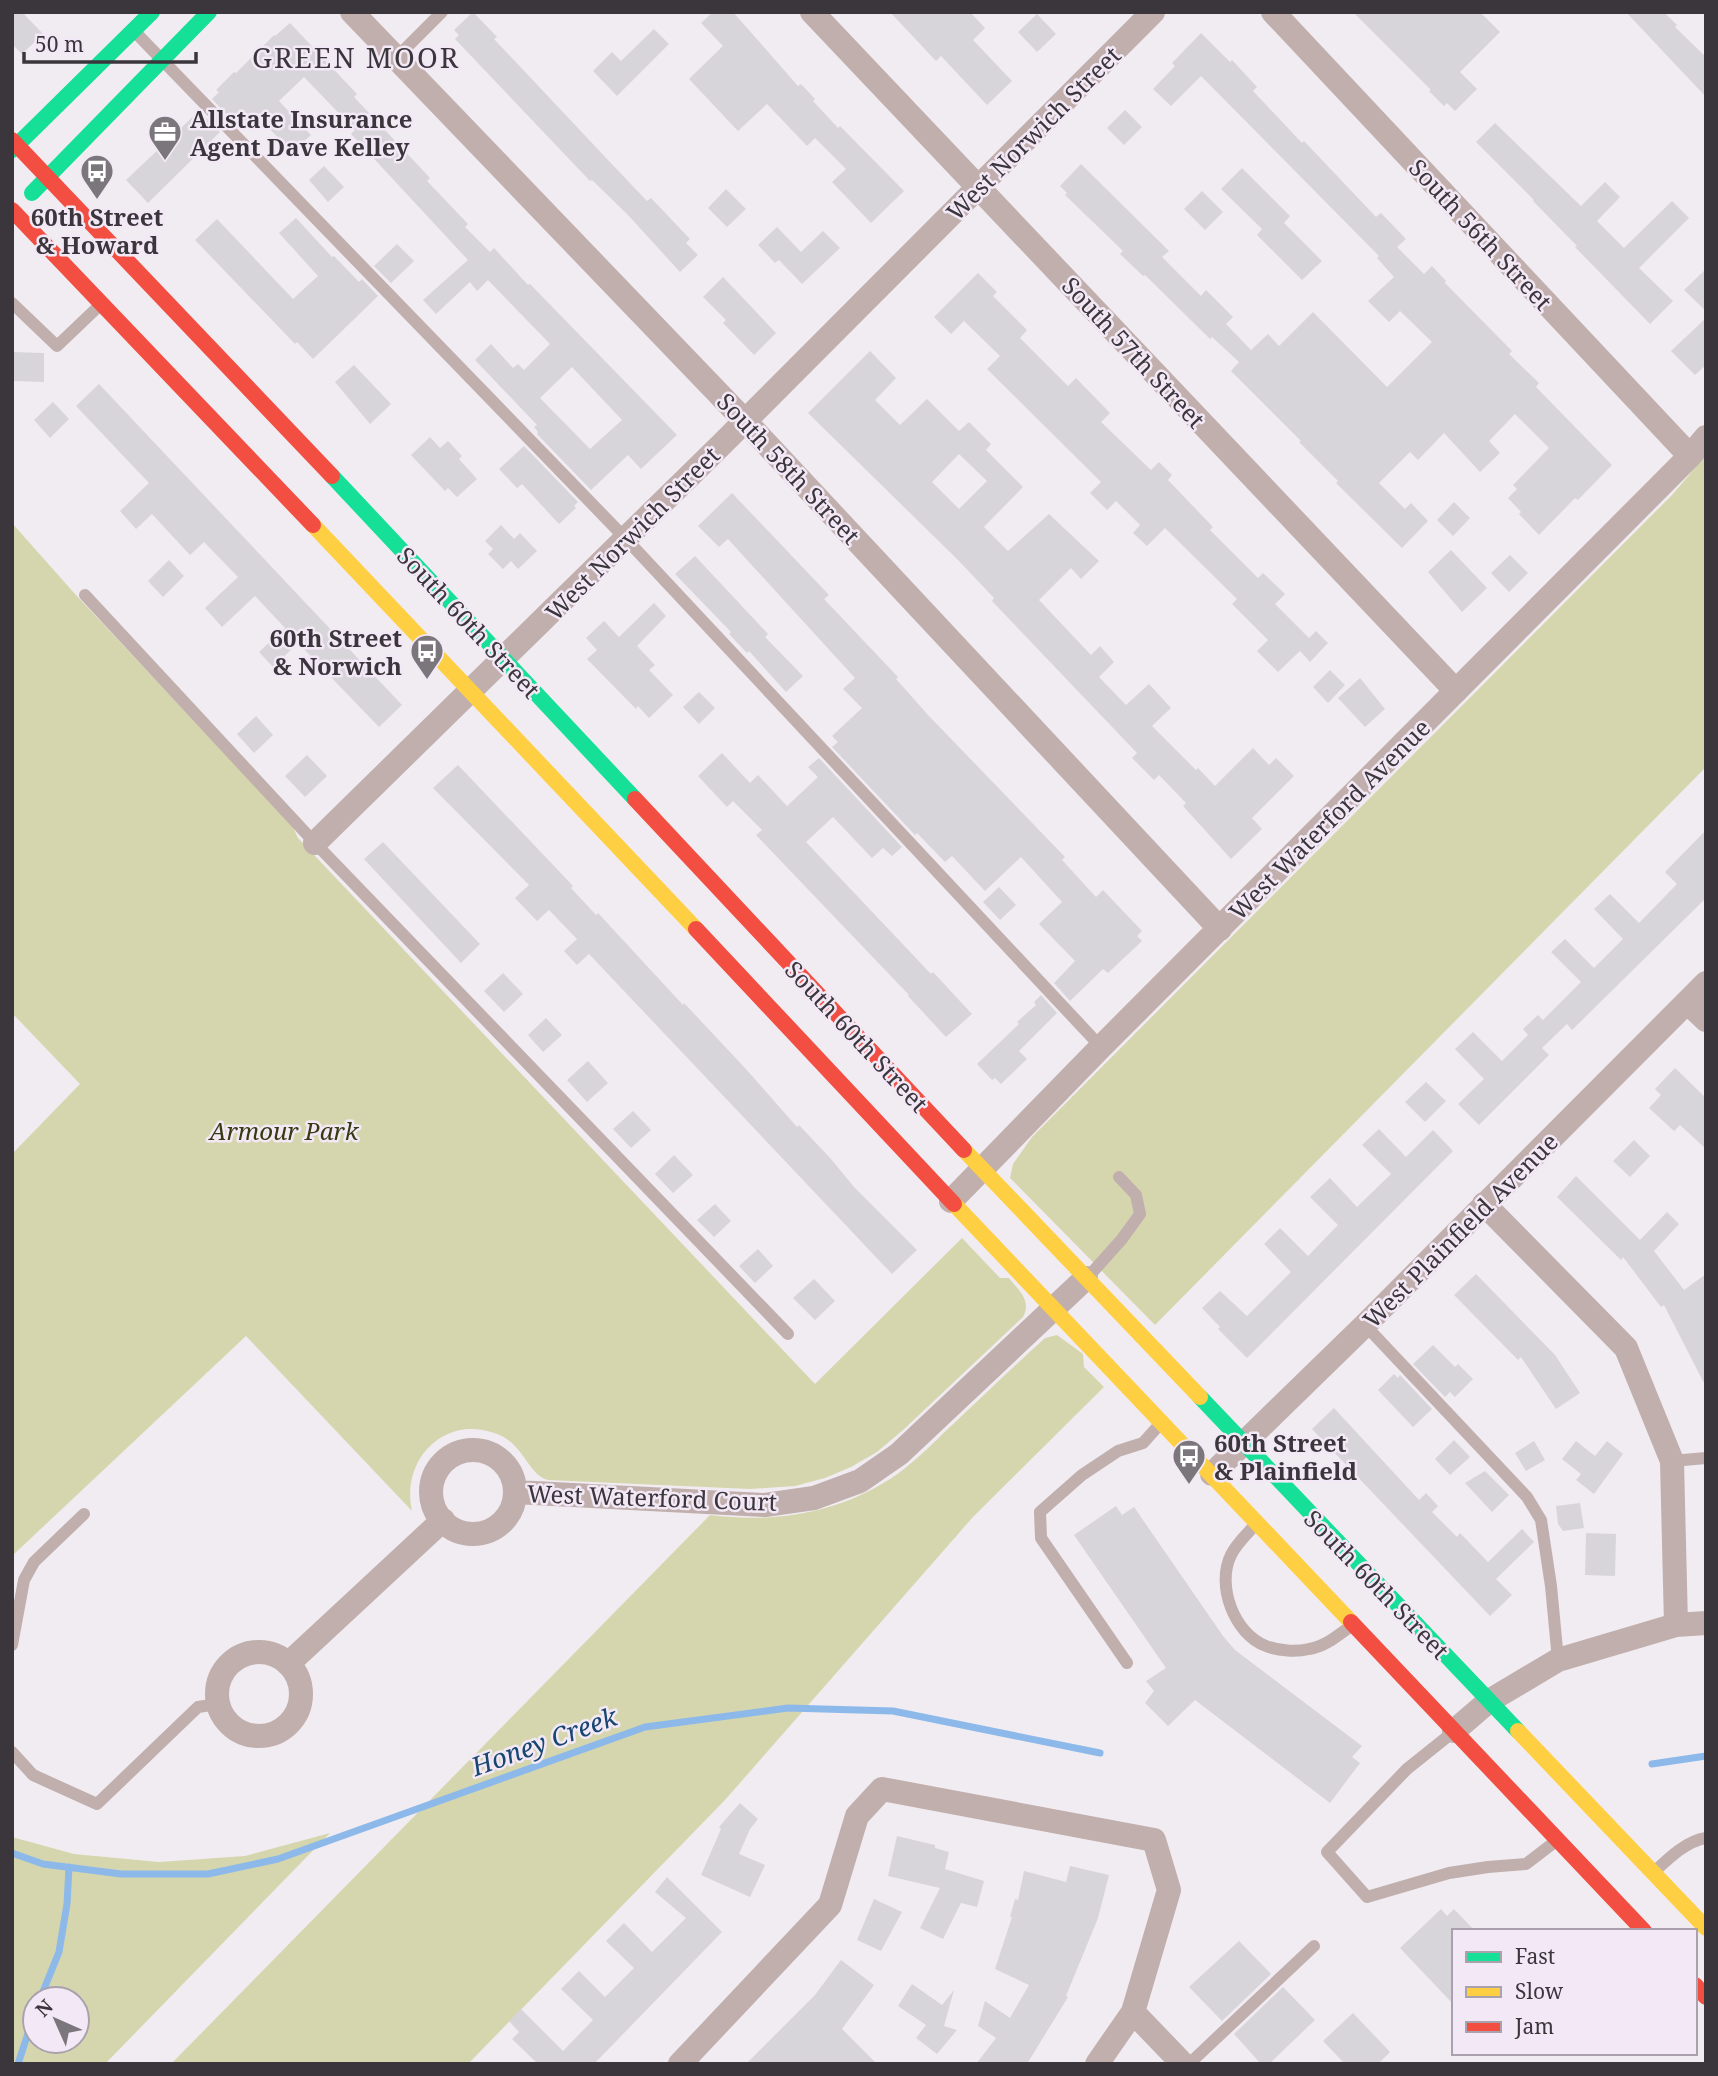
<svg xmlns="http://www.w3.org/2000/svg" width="1718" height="2076" font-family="'Noto Serif',serif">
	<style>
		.green { fill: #d6d6ae; fill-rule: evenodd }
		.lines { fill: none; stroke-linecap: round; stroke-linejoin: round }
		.stream { stroke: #8cb9e9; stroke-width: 7 }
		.building { fill: #d7d4da; fill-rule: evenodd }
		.lane { stroke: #c0afac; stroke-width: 12 }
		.street { stroke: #c0afac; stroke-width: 24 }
		.fast { stroke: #16e098; stroke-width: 16 }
		.slow { stroke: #ffcf43; stroke-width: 16 }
		.jam { stroke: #f24e42; stroke-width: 16 }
		.labels { text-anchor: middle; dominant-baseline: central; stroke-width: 5; stroke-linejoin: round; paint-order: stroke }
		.poi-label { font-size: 24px; font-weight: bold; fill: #3b363c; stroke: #f3e8f6; text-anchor: start }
		.street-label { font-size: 24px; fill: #3b363c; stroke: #f3e8f6 }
		.park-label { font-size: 24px; font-style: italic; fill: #373911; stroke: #f3e8f6 }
		.water-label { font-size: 26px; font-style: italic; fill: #174671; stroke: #f3e8f6 }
		.quarter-label { font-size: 28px; letter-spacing: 2px; fill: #3b363c; stroke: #f3e8f6 }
	</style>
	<rect width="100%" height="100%" fill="#f1ecf2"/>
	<path class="green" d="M1706 455V767L1155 1325 1010 1178 1013 1164 1032 1137 1672 495Z
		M12 523 75 594 292 825 298 838 815 1384 962 1238 1000 1278H1009C1019 1291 1032 1300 1023 1317L903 1430 877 1452 851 1467 825 1478 795 1486 750 1489 548 1480C526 1474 525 1441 491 1432 441 1417 401 1462 412 1511L246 1336 12 1556V1154L80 1084 12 1013Z
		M1057 1335 1083 1354 1084 1367 1104 1387 973 1517 725 1800 468 2064H171L710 1515C774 1523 835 1514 890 1479 912 1465 932 1444 951 1426 982 1397 1013 1367 1045 1338Z
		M330 1833 105 2064H17L12 2059V1837L74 1854 159 1862 245 1856ZM77 1999V2041H35V1999Z"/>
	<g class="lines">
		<path class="stream" d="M1652 1764 1706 1756
			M12 1853 43 1864 121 1874H208L278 1859 645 1727 788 1708 893 1711 1100 1753
			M40 1999 59 1952 67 1904 69 1867
			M18 2064 35 2012"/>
	</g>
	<path class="building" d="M12 12H22L43 34 22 54 12 44Z
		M473 12 497 37 494 39 608 160 647 201 651 198 690 239 686 243 698 255 680 272 628 215 592 180 590 181 455 39 459 35 454 30Z
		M713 12H733L798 86 801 84 815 99 813 101 838 128 840 126 904 191 871 223 832 182 846 169 815 138 807 146 767 104 738 131 689 79 723 46 701 23Z
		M890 12H970L985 28 973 40 1012 81 987 105 941 56 936 61Z
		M1353 12H1480L1500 32 1460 72 1477 89 1455 111 1447 103 1444 106 1429 91 1431 90Z
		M1626 12H1664L1677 25 1675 27 1706 57V97Z
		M1037 14 1056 34 1037 52 1018 32Z
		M290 23 357 94 354 97 430 178 427 181 468 224 465 227 490 252 494 248 528 285 530 284 677 435 641 469 628 455 591 490 537 434 538 432 534 427 537 425 475 360 491 344 513 368 518 364 524 370 550 344 488 280 477 291 470 282 436 314 423 300 468 260 351 134 355 130 304 77 279 101 311 135 292 152 259 118 251 126 239 114 232 120 212 99 219 92 216 90 234 72 236 73 274 35 275 36ZM572 367 622 420 590 449 540 398Z
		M654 29 669 44 617 96 593 71 612 52 621 61Z
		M1201 33 1230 62 1232 60 1257 87 1253 91 1302 143 1304 141 1376 217 1381 213 1406 239 1397 247 1424 274 1432 266 1446 281 1445 283 1512 351 1509 354 1539 383 1536 387 1612 465 1578 500 1575 498 1539 535 1519 514 1521 512 1508 498 1517 489 1513 485 1549 448 1515 414 1489 441 1500 453 1480 472 1444 433 1418 460 1410 452 1379 483 1405 509 1411 503 1428 521 1402 548 1336 483 1338 481 1299 442 1301 441 1231 371 1239 362 1212 337 1210 339 1145 275 1143 276 1120 254 1123 251 1065 195 1067 193 1060 186 1081 164 1169 251 1162 257 1201 296 1206 290 1233 317 1226 324 1251 350 1268 334 1279 346 1313 312 1387 387 1432 342 1400 311 1389 322 1368 301 1394 277 1377 258 1379 256 1201 76 1171 106 1153 89 1175 66 1172 63Z
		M1125 110 1142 127 1124 145 1107 128Z
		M199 111 220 132 148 203 126 180Z
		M1495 123 1581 206 1605 182 1620 197 1597 221 1624 248 1672 201 1689 218 1639 268 1673 301 1650 324 1575 247 1577 246 1533 201 1534 200 1476 142Z
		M324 166 344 187 328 202 309 180Z
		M1242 168 1290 216 1284 223 1322 261 1302 280 1257 235 1262 229 1221 189Z
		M726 189 746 209 727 227 708 208Z
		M1202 191 1223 212 1205 230 1184 209Z
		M296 218 332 257 334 256 359 282 362 279 378 296 313 359 297 342 295 344 195 240 217 219 293 299 318 276 279 233Z
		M777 227 801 252 823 231 840 248 802 284 779 260 775 263 758 245Z
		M397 244 414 261 391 283 374 266Z
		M1706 269V311L1684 290Z
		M978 273 997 292 993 296 1027 330 1020 338 1068 386 1076 378 1110 413 1101 422 1151 470 1159 462 1172 475 1168 480 1213 527 1210 530 1258 578 1263 573 1285 594 1275 604 1309 638 1316 631 1328 643 1310 662 1300 651 1278 672 1257 651 1268 640 1232 604 1237 599 1165 528 1147 546 1133 533 1140 525 1116 501 1107 510 1090 493 1101 482 987 369 1000 356 964 321 951 334 934 317Z
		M723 277 776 333 754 355 723 323 726 320 703 297Z
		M1706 318V365L1695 375 1671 351Z
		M870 351 896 378 875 400 900 425 927 399 959 431 969 422 991 444 986 450 1023 487 984 527 1008 551 1049 514 1099 561 1081 579 1071 568 1039 600 1091 655 1100 646 1114 662 1099 677 1126 705 1149 684 1171 708 1152 726 1196 770 1198 768 1215 786 1253 748 1269 765 1276 758 1294 776 1252 818 1262 829 1231 859 1183 806 1186 803 1159 775 1154 780 1132 758 1137 753 992 601 994 598 958 560 808 413ZM959 454 987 481 959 509 932 482Z
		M12 352 44 353V382L12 381Z
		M354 365 391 404 370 424 335 382Z
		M99 384 402 705 379 727 298 643 273 667 259 652 285 628 255 596 222 627 205 608 238 577 204 542 190 555 152 514 136 529 120 511 149 483 76 406Z
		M53 402 69 419 50 438 34 420Z
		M430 437 440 448 448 441 462 456 459 459 477 479 457 497 448 488 445 491 411 455Z
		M524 446 578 502 574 506 576 508 559 524 522 484 517 488 499 469Z
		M732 493 829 595 824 599 898 677 896 679 929 716 1065 857 1062 860 1096 897 1103 890 1142 931 1137 936 1142 941 1108 973 1103 969 1070 1001 1054 983 1075 961 1039 924 1062 902 1021 857 985 891 952 856 945 862 917 833 915 835 832 747 838 742 832 736 862 708 843 689 855 678 728 539 719 547 698 526Z
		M1454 502 1470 518 1453 536 1437 520Z
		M501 525 514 539 520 533 537 551 518 569 511 561 503 569 488 554 493 549 485 541Z
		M1451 550 1487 588 1462 612 1428 572Z
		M1510 555 1528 573 1509 592 1491 573Z
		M695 556 768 634 765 637 803 676 786 692 749 651 747 653 729 634 731 632 675 574Z
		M169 560 184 576 163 597 148 581Z
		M654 603 666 616 637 646 655 665 649 670 673 695 649 718 638 706 636 709 587 659 597 650 586 638 604 621 619 637Z
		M1330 670 1345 685 1328 703 1313 687Z
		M1360 678 1385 709 1365 727 1338 698Z
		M699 692 715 708 699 724 683 707Z
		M256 716 273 735 254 753 237 734Z
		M722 753 750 783 758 775 787 806 818 777 808 767 819 758 902 847 892 856 883 848 872 858 833 817 806 842 931 974 933 972 972 1014 946 1037 908 996 909 995 756 835 762 830 733 801 727 807 698 776Z
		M307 755 327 776 305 797 285 776Z
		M458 765 573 886 571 888 596 915 598 913 683 1005 684 1003 745 1068 797 1127 799 1125 831 1159 854 1187 917 1250 892 1274 589 954 577 965 564 951 577 939 549 910 537 921 515 898 529 885 433 788Z
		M1706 830V898L1572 1030 1567 1024 1542 1048 1549 1055 1479 1125 1458 1104 1484 1079 1455 1049 1473 1032 1502 1061 1528 1035 1523 1029 1538 1015 1543 1020 1581 982 1551 952 1565 939 1594 968 1623 939 1594 909 1610 894 1639 923 1677 884 1665 872Z
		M383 842 480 944 461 963 364 859Z
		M999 887 1016 905 1000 920 983 902Z
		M503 973 523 994 504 1012 484 991Z
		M1041 995 1057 1013 1019 1051 1027 1059 1001 1084 995 1078 992 1080 977 1064 1019 1024 1017 1022 1036 1005 1034 1002Z
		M546 1018 562 1035 543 1052 528 1035Z
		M588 1061 608 1083 587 1102 567 1080Z
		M1675 1068 1706 1098V1149L1680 1125 1674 1131 1649 1108 1661 1095 1655 1089Z
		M1426 1082 1446 1101 1425 1122 1405 1102Z
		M633 1111 651 1130 631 1148 613 1129Z
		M1379 1129 1406 1157 1433 1130 1453 1151 1247 1358 1218 1329 1220 1327 1202 1308 1220 1291 1247 1316 1291 1272 1264 1244 1280 1228 1308 1256 1338 1225 1310 1197 1330 1178 1357 1207 1391 1174 1362 1145Z
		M1634 1140 1650 1156 1630 1177 1613 1161Z
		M674 1155 693 1175 673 1193 655 1174Z
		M1576 1176 1640 1240 1667 1212 1679 1224 1654 1251 1684 1290 1706 1274V1387L1664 1305 1661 1307 1623 1257 1621 1260 1557 1197Z
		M715 1204 731 1221 714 1237 697 1220Z
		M758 1249 773 1266 755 1283 739 1266Z
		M1476 1274 1555 1355 1580 1393 1556 1409 1521 1357 1518 1360 1454 1295Z
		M814 1279 835 1301 815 1320 793 1298Z
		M1433 1345 1455 1367 1458 1364 1473 1379 1455 1397 1450 1392 1445 1397 1413 1364Z
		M1394 1374 1398 1378 1400 1375 1432 1409 1413 1427 1378 1390Z
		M1334 1408 1419 1500 1426 1493 1438 1506 1432 1512 1457 1537 1460 1533 1488 1562 1522 1529 1534 1542 1496 1579 1512 1595 1490 1616 1312 1429Z
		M1454 1440 1470 1457 1450 1475 1435 1459Z
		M1534 1441 1545 1460 1526 1471 1515 1453Z
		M1576 1441 1595 1456 1607 1441 1623 1454 1594 1494 1576 1480 1581 1474 1562 1459Z
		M1485 1471 1509 1495 1492 1512 1465 1483Z
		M1580 1503 1584 1528 1563 1531 1558 1524 1556 1506Z
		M1116 1506 1122 1515 1134 1507 1223 1636 1235 1650 1362 1746 1352 1757 1360 1763 1330 1803 1195 1700 1168 1726 1145 1703 1154 1691 1146 1681 1166 1668 1074 1535Z
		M1586 1533 1616 1534 1615 1576 1585 1575Z
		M740 1803 758 1819 750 1829 739 1854 765 1865 750 1897 701 1875 721 1829 719 1827Z
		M897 1836 935 1845V1848L949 1852 945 1869 984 1881 977 1907 961 1903 943 1939 920 1928 940 1888 888 1876Z
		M1070 1866 1109 1875 1098 1918 1066 1996 1068 1997 1027 2064H976L996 2038 978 2026 985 2001 1010 2018 1029 1985 995 1969 1012 1917H1010L1015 1899 1018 1900 1024 1871 1066 1882Z
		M667 1877 722 1932 594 2064H538L512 2039 519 2032 509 2021 521 2009 563 2051 593 2020 561 1989 579 1971 605 1997 634 1968 606 1941 624 1923 652 1952 686 1918 655 1892Z
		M874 1899 902 1912 881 1951 857 1940Z
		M1441 1909 1447 1916 1454 1909 1475 1931H1454V2005L1400 1948Z
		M1239 1941 1271 1974 1222 2021 1189 1987Z
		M841 1960 874 1985 842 2029 877 2064H746L815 1995Z
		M912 1984 942 2005 954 1990 944 2026 957 2030 937 2054 916 2038 926 2025 898 2006Z
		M1283 1987 1315 2020 1269 2064H1261L1234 2034Z
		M1353 2013 1390 2052 1378 2064H1345L1323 2041Z"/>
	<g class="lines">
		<path class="lane" d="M136 33 626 539 1101 1047
			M396 58 442 12
			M12 303 57 346 100 305
			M85 595 315 843 788 1334
			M1089 1276 1122 1239 1140 1214 1136 1195 1119 1177
			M1365 1325 1527 1497 1541 1520 1551 1586 1558 1660
			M1672 1461 1706 1458
			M1255 1525C1247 1534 1236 1544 1231 1555 1216 1585 1234 1634 1266 1646 1279 1651 1296 1652 1309 1649 1325 1647 1338 1635 1351 1626
			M12 1645 24 1580 34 1562 84 1514
			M1127 1663 1041 1538 1040 1512 1082 1475 1118 1451 1143 1443 1160 1424
			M1452 1733 1407 1769 1327 1852 1367 1897 1449 1873 1488 1867 1526 1864 1556 1841
			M12 1752 33 1775 97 1804 198 1707 218 1704
			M1654 1872C1668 1859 1686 1841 1706 1838
			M1189 2064 1314 1946"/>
		<path class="street" d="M352 12 745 421 1220 929
			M812 12 1456 691
			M1273 12 1690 456
			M315 843 722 444 1153 12
			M1687 1002 1706 1020
			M951 1201 1101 1047 1690 456 1706 437
			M1484 1204 1626 1348 1672 1461 1676 1625
			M431 1492a42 42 0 1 1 84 0a42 42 0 1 1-84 0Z
			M1212 1474 1365 1325 1706 983
			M515 1492 765 1505 814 1498 860 1481 899 1454 1086 1278
			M217 1694a42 42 0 1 1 84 0a42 42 0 1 1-84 0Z
			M288 1664 443 1520
			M1454 1731 1489 1701 1558 1660 1676 1625 1706 1623
			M1133 2012 1183 2064
			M680 2064 830 1905 857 1816 882 1789 1154 1840 1169 1890 1133 2012 1097 2064"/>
		<path class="fast" d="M12 150 152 12
			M32 193 209 12
			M332 476 635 799
			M1200 1397 1518 1731"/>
		<path class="slow" d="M313 525 696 929
			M964 1150 1200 1397
			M954 1204 1351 1622
			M1518 1731 1706 1928"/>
		<path class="jam" d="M12 140 332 476
			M12 210 313 525
			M635 799 964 1150
			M696 929 954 1204
			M1351 1622 1644 1931
			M1695 1985 1706 1997"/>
	</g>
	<defs>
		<symbol id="office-pin" viewBox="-11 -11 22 30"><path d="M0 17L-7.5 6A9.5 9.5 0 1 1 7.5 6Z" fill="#7b767c" stroke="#f3e8f6"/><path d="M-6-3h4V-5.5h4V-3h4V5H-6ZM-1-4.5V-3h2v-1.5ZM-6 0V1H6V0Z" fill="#fff"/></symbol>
		<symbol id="bus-pin" viewBox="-11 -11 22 30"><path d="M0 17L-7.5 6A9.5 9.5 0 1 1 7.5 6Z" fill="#7b767c" stroke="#f3e8f6"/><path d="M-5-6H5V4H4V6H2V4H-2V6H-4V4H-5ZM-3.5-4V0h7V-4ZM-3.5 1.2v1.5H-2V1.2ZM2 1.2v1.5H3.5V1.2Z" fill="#fff"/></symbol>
	</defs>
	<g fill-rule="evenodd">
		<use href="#office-pin" x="146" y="113" width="38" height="52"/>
		<use href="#bus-pin" x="78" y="152" width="38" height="52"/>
		<use href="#bus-pin" x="408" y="632" width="38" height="52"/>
		<use href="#bus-pin" x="1170" y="1437" width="38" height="52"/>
	</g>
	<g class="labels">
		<g class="poi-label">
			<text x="190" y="118">Allstate Insurance<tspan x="190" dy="28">Agent Dave Kelley</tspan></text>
			<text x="97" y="216" text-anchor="middle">60th Street<tspan x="97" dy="28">&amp; Howard</tspan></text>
			<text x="402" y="637" text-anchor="end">60th Street<tspan x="402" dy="28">&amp; Norwich</tspan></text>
			<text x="1214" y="1442">60th Street<tspan x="1214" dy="28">&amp; Plainfield</tspan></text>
		</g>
		<g class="street-label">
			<text transform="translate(1033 133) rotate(-45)">West Norwich Street</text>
			<text transform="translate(1481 234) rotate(47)">South 56th Street</text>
			<text transform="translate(1134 352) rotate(47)">South 57th Street</text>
			<text transform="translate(789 468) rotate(47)">South 58th Street</text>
			<text transform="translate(632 533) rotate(-45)">West Norwich Street</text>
			<text transform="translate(469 622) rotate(47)">South 60th Street</text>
			<text transform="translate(1329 819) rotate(-45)">West Waterford Avenue</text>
			<text transform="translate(857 1036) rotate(47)">South 60th Street</text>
			<text transform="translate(1460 1230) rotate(-45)">West Plainfield Avenue</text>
			<text transform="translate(652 1497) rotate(2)">West Waterford Court</text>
			<text transform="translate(1377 1584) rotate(46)">South 60th Street</text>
		</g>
		<g class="park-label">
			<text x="284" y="1130">Armour Park</text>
		</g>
		<g class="water-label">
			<text transform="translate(544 1741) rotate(-20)">Honey Creek</text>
		</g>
		<g class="quarter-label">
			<text x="356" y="57">GREEN MOOR</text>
		</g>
	</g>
	<rect width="1718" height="2076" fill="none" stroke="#3b363c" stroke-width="28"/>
	<rect x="1452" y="1929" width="245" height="126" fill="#f3e8f6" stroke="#a9a1ac" stroke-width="2"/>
	<rect x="1466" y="1952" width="35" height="10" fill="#16e098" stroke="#a9a1ac" stroke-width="2"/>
	<text x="1515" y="1964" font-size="21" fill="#3b363c">Fast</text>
	<rect x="1466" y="1987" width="35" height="10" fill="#ffcf43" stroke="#a9a1ac" stroke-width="2"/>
	<text x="1515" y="1999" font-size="21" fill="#3b363c">Slow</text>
	<rect x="1466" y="2022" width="35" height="10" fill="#f24e42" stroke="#a9a1ac" stroke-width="2"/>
	<text x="1515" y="2034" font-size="21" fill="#3b363c">Jam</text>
	<g transform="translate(56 2020) rotate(315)"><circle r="33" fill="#f3e8f6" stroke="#a9a1ac" stroke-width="2"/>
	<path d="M0-5L12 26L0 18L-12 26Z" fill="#7b767c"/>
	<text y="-10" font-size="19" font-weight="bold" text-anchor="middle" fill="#3b363c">N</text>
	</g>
	<path d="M24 52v10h172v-10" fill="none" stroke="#3b363c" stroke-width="3.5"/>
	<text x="35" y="52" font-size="21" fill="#3b363c" stroke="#f3e8f6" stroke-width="5" paint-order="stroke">50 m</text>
</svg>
